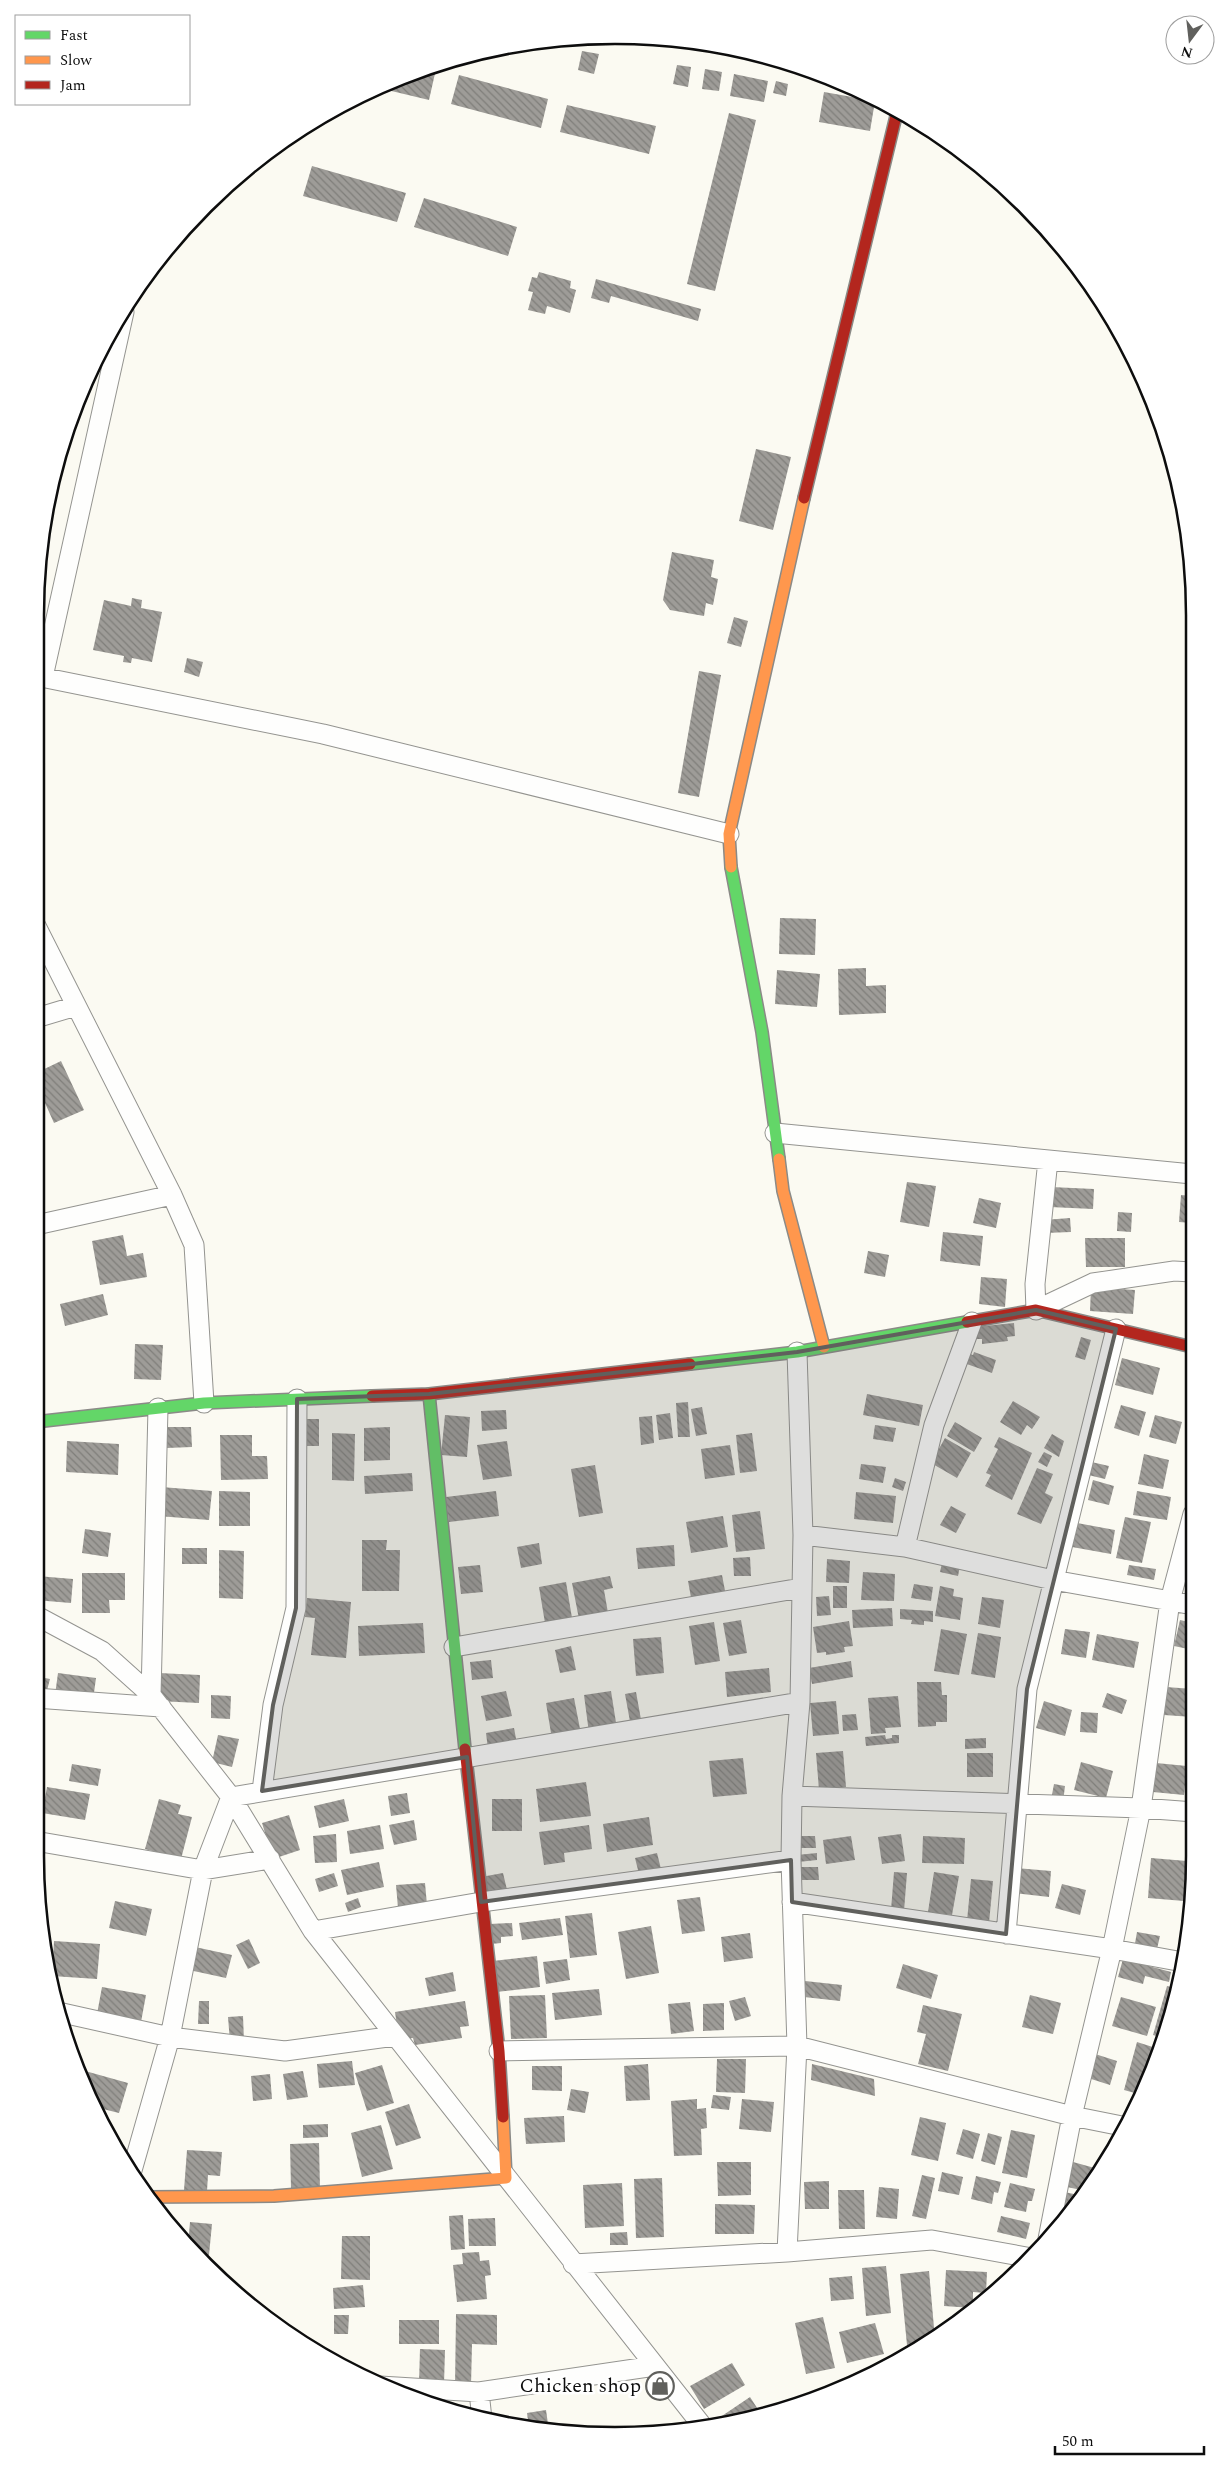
<svg xmlns="http://www.w3.org/2000/svg" width="1230" height="2471" font-family="Spectral,serif">
	<style>
		.building { fill: url(#building-back-hatch) }
		.lines { fill: none; stroke-linecap: round; stroke-linejoin: round }
		.street-casing { stroke: #949490; stroke-width: 21 }
		.fast-casing { stroke: #8b8a87; stroke-width: 14 }
		.slow-casing { stroke: #8b8a87; stroke-width: 14 }
		.jam-casing { stroke: #8b8a87; stroke-width: 14 }
		.street { stroke: #fefefd; stroke-width: 19 }
		.fast { stroke: #63d668; stroke-width: 11 }
		.slow { stroke: #ff974d; stroke-width: 11 }
		.jam { stroke: #b3261e; stroke-width: 11 }
		.marked { fill: #60605d; fill-opacity: 0.2; stroke: #60605d; stroke-width: 4; stroke-linejoin: round }
		.labels { text-anchor: middle; dominant-baseline: central; stroke-width: 5; stroke-linejoin: round; paint-order: stroke }
		.poi-label { font-size: 20px; fill: #0d0d0d; stroke: #fff; text-anchor: end }
		.rim { fill: none; stroke: #0d0d0d; stroke-width: 2.5 }
	</style>
	<defs>
		<pattern id="building-back-hatch" width="6" height="6" patternUnits="userSpaceOnUse" patternTransform="scale(1.25)"><rect width="6" height="6" fill="#9e9c98"/><path d="M-1 5l2 2M0 0l6 6M5-1l2 2" fill="none" stroke="#7f7e7a"/></pattern>
	</defs>
	<rect width="100%" height="100%" fill="#fbfaf2"/>
	<path class="building" d="M582 51 599 54 594 74 578 70Z
		M677 65 691 67 688 87 673 84Z
		M426 67 436 69 429 100 379 88Z
		M705 69 722 72 719 91 702 89Z
		M734 74 768 81 764 102 730 96Z
		M459 75 548 99 541 128 451 104Z
		M776 81 788 84 786 96 773 93Z
		M824 92 875 101 870 131 819 122Z
		M567 105 656 126 649 154 560 132Z
		M729 113 756 120 715 291 687 284Z
		M312 166 406 193 397 222 303 196Z
		M424 198 517 227 508 256 414 227Z
		M539 272 571 281 570 288 576 290 570 313 547 306 545 314 528 310 533 292 528 291 532 277 537 278Z
		M596 279 701 309 698 321 611 296 609 303 591 298Z
		M756 449 791 457 773 530 739 521Z
		M672 552 714 560 711 577 718 579 713 605 706 603 704 616 670 610 663 600Z
		M132 598 142 600 141 608 162 612 152 662 132 658 131 663 123 662 124 656 93 650 104 600 131 606Z
		M734 617 748 621 741 647 727 643Z
		M187 658 203 662 199 677 184 672Z
		M699 671 721 675 699 797 678 793Z
		M780 918 816 919 815 955 779 954Z
		M866 968V986L886 985V1013L839 1015 838 969Z
		M777 970 820 974 817 1007 775 1004Z
		M61 1061 84 1110 54 1123 36 1083V1073Z
		M907 1182 936 1186 929 1227 900 1222Z
		M1051 1187 1094 1189 1093 1209 1050 1207Z
		M1181 1195 1192 1196V1223L1179 1222Z
		M979 1198 1001 1203 996 1228 973 1223Z
		M1118 1212 1132 1213 1131 1232 1117 1231Z
		M1070 1218 1071 1232 1045 1233 1044 1220Z
		M943 1232 983 1236 980 1266 940 1261Z
		M123 1235 127 1256 143 1253 147 1277 100 1285 92 1241Z
		M1085 1238H1125V1267H1086Z
		M868 1251 889 1255 885 1277 864 1273Z
		M981 1277 1007 1279 1005 1307 979 1304Z
		M36 1282 42 1308 36 1310Z
		M1091 1287 1135 1290 1133 1314 1090 1311Z
		M103 1294 108 1315 65 1326 60 1304Z
		M1014 1323 1015 1336 1007 1337 1008 1341 982 1344V1339H975L974 1327Z
		M1081 1337 1091 1340 1085 1360 1075 1357Z
		M135 1344 163 1345 161 1380 134 1379Z
		M974 1352 996 1360 992 1373 964 1363 967 1353 973 1355Z
		M1122 1358 1160 1368 1153 1395 1115 1385Z
		M867 1394 923 1405 919 1426 863 1415Z
		M1013 1401 1040 1417 1032 1429 1027 1425 1021 1435 1000 1422Z
		M688 1402 690 1437H678L676 1403Z
		M1121 1405 1146 1412 1139 1436 1114 1428Z
		M702 1407 707 1434 696 1436 691 1409Z
		M506 1410 507 1429 482 1431 481 1411Z
		M670 1413 673 1438 659 1440 656 1415Z
		M445 1415 470 1417 467 1457 441 1455Z
		M1155 1415 1182 1422 1176 1444 1149 1437Z
		M652 1416 654 1443 641 1445 639 1417Z
		M301 1419H319V1446H300Z
		M955 1422 982 1438 974 1452 947 1436Z
		M875 1425 896 1428 893 1442 873 1439Z
		M166 1427H191L192 1447 167 1448Z
		M390 1427V1460L364 1461V1428Z
		M332 1433 355 1434 354 1481 332 1480Z
		M752 1433 757 1471 740 1473 736 1435Z
		M1052 1434 1064 1441 1059 1457 1044 1448Z
		M220 1435H252V1456H267L268 1479 221 1480Z
		M999 1437 1032 1453 1012 1500 985 1486 991 1475 986 1473 998 1449 994 1447Z
		M945 1438 971 1453 957 1478 931 1463Z
		M67 1441 119 1444 118 1475 66 1472Z
		M507 1441 512 1476 483 1480 477 1445Z
		M730 1445 735 1475 705 1479 701 1449Z
		M1044 1452 1052 1456 1047 1467 1038 1462Z
		M1144 1454 1169 1460 1163 1489 1138 1484Z
		M1087 1461 1109 1466 1105 1479 1084 1474Z
		M861 1464 886 1467 883 1483 859 1479Z
		M595 1465 603 1513 579 1517 571 1469Z
		M1037 1468 1053 1474 1045 1493 1053 1497 1041 1524 1017 1514Z
		M412 1473 413 1491 365 1494 364 1476Z
		M895 1478 906 1482 903 1491 892 1487Z
		M1093 1480 1114 1486 1109 1505 1088 1500Z
		M161 1487 212 1491 209 1520 158 1516Z
		M219 1491 250 1492V1526H219Z
		M496 1491 499 1516 449 1522 446 1497Z
		M1137 1491 1171 1497 1167 1520 1133 1515Z
		M856 1492 896 1496 893 1523 854 1519Z
		M951 1506 966 1514 956 1533 940 1525Z
		M760 1511 765 1549 736 1552 732 1515Z
		M723 1516 728 1547 691 1553 686 1522Z
		M1125 1517 1151 1522 1142 1563 1116 1558Z
		M1077 1523 1115 1530 1111 1554 1072 1547Z
		M85 1529 111 1533 108 1557 82 1553Z
		M362 1540H387L386 1550H400L399 1591H362Z
		M539 1543 542 1564 521 1568 517 1547Z
		M1193 1544V1586L1192 1589 1180 1585Z
		M674 1545 675 1566 638 1569 636 1548Z
		M182 1548H207V1564H182Z
		M219 1550 244 1551 243 1599 219 1598Z
		M750 1557 751 1576H734L733 1558Z
		M827 1559 850 1561 849 1583 826 1582Z
		M942 1563 960 1566 958 1576 940 1572Z
		M480 1565 483 1592 461 1594 458 1567Z
		M1129 1565 1156 1569 1154 1580 1127 1575Z
		M863 1572 895 1574 894 1601 861 1600Z
		M82 1573H125V1600H109L110 1613H82Z
		M722 1575 726 1596 692 1603 688 1581Z
		M37 1576 73 1579 71 1603 35 1600Z
		M610 1576 613 1588 604 1590 608 1613 579 1619 572 1583Z
		M566 1582 572 1618 545 1623 539 1587Z
		M914 1584 933 1587 931 1601 911 1598Z
		M833 1586H847V1608H833Z
		M940 1586 954 1589 953 1596 963 1598 960 1620 935 1616Z
		M829 1596 831 1615 817 1616 816 1597Z
		M982 1597 1004 1600 1000 1628 978 1624Z
		M307 1598 351 1602 346 1658 311 1655 315 1618 305 1617Z
		M892 1608 893 1626 853 1628 852 1610Z
		M900 1609 933 1611V1622L924 1621V1625L911 1624 912 1620 900 1619Z
		M741 1620 747 1653 729 1656 723 1623Z
		M1180 1620 1193 1623V1650L1174 1646Z
		M849 1621 853 1646 844 1647 845 1652 826 1655V1652L817 1653 813 1627Z
		M714 1622 720 1661 695 1665 689 1626Z
		M423 1623 425 1653 359 1656 358 1626Z
		M941 1629 967 1634 959 1675 934 1671Z
		M1065 1629 1090 1632 1086 1658 1061 1654Z
		M978 1633 1001 1637 995 1678 971 1674Z
		M1097 1634 1139 1642 1134 1668 1092 1660Z
		M661 1637 664 1673 636 1676 633 1639Z
		M571 1646 576 1670 560 1673 555 1650Z
		M491 1660 493 1678 472 1680 470 1662Z
		M851 1661 853 1677 812 1684 809 1668Z
		M769 1668 771 1692 727 1697 725 1672Z
		M58 1673 96 1678 93 1700 55 1695Z
		M159 1673 200 1675 199 1703 158 1701Z
		M35 1676 50 1679 45 1698 35 1695Z
		M917 1682H941L942 1695H947V1722H936V1726L918 1727Z
		M1166 1687 1193 1689V1717L1164 1715Z
		M506 1691 512 1716 486 1721 481 1696Z
		M611 1691 617 1729 589 1733 584 1695Z
		M636 1692 642 1725 631 1727 625 1694Z
		M1107 1693 1127 1700 1122 1714 1102 1707Z
		M211 1695 231 1696 230 1719 211 1718Z
		M898 1696 901 1727 885 1728 886 1733 871 1734 868 1698Z
		M574 1698 581 1734 552 1739 546 1703Z
		M836 1701 839 1734 813 1736 810 1703Z
		M1044 1701 1072 1710 1065 1736 1036 1728Z
		M1081 1712 1098 1713 1097 1733 1080 1732Z
		M856 1714 858 1730 843 1731 842 1715Z
		M514 1728 517 1744 488 1749 486 1733Z
		M218 1735 239 1739 232 1767 212 1762Z
		M885 1735 886 1739 892 1738V1735H899V1743L866 1746 865 1737Z
		M986 1738V1748L965 1749V1739Z
		M843 1751 846 1787 819 1790 816 1753Z
		M967 1753H993V1777H967Z
		M743 1758 747 1794 713 1797 709 1761Z
		M1081 1762 1113 1771 1106 1798 1074 1790Z
		M1156 1763 1187 1766 1184 1795 1153 1792Z
		M72 1764 101 1769 98 1786 69 1781Z
		M586 1782 591 1816 540 1822 536 1789Z
		M1054 1784 1065 1786 1063 1802 1051 1800Z
		M47 1787 90 1794 85 1820 42 1813Z
		M407 1793 410 1813 391 1816 388 1796Z
		M159 1799 181 1805 178 1814 192 1817 181 1859 145 1849Z
		M344 1799 349 1821 319 1828 314 1806Z
		M492 1799H522V1831H492Z
		M289 1815 300 1850 273 1859 262 1823Z
		M649 1817 653 1845 607 1852 603 1824Z
		M414 1820 417 1840 394 1845 389 1825Z
		M380 1825 384 1849 350 1854 347 1831Z
		M589 1825 592 1849 564 1853 565 1862 544 1865 539 1832Z
		M336 1834 337 1862 315 1863 313 1836Z
		M901 1834 905 1861 882 1864 878 1837Z
		M797 1836H815L816 1848H797Z
		M851 1836 855 1860 826 1864 823 1840Z
		M923 1836 965 1838 964 1864 922 1863Z
		M657 1853 661 1869 639 1874 635 1858Z
		M817 1853V1860L798 1862 797 1855Z
		M1151 1858 1187 1861 1184 1901 1148 1898Z
		M379 1862 384 1887 347 1895 341 1870Z
		M798 1867H818L819 1880H799Z
		M1015 1868 1051 1871 1049 1897 1013 1893Z
		M894 1872 907 1873 904 1911 891 1910Z
		M934 1872 959 1876 952 1915 928 1912Z
		M334 1873 338 1886 319 1892 315 1879Z
		M503 1873 508 1894 485 1899 481 1877Z
		M971 1879 993 1881 989 1923 967 1921Z
		M425 1883 427 1905 398 1908 396 1885Z
		M1062 1884 1086 1890 1080 1915 1055 1908Z
		M700 1897 705 1931 682 1934 677 1900Z
		M358 1898 361 1907 348 1912 345 1903Z
		M115 1901 152 1909 146 1936 109 1928Z
		M592 1913 597 1955 570 1958 565 1916Z
		M560 1918 563 1935 522 1940 519 1923Z
		M512 1923 513 1936 501 1937V1943L491 1944 489 1924Z
		M651 1926 659 1973 626 1979 618 1932Z
		M1137 1932 1160 1936 1156 1953 1134 1949Z
		M750 1933 753 1958 724 1962 721 1937Z
		M249 1939 260 1963 248 1969 236 1945Z
		M54 1941 100 1944 97 1979 52 1976Z
		M195 1947 232 1955 226 1978 189 1970Z
		M537 1956 540 1987 496 1992 493 1961Z
		M567 1959 570 1980 546 1984 543 1962Z
		M1123 1959 1171 1972 1169 1982 1145 1976 1143 1984 1118 1977Z
		M903 1964 938 1975 931 1999 896 1988Z
		M453 1972 456 1991 429 1996 425 1978Z
		M1175 1973 1180 1975 1175 2006 1163 2038 1153 2035 1167 1986 1171 1987Z
		M805 1981 842 1985 840 2001 804 1997Z
		M102 1987 146 1995 141 2022 97 2014Z
		M599 1989 602 2015 555 2020 552 1993Z
		M545 1995 547 2038 511 2039 509 1996Z
		M1030 1995 1061 2003 1053 2034 1022 2027Z
		M745 1997 751 2016 735 2021 729 2001Z
		M1121 1997 1156 2007 1147 2036 1112 2026Z
		M199 2001H209V2024H198Z
		M465 2001 469 2026 460 2027 462 2038 415 2045 413 2038 399 2040 395 2012Z
		M690 2002 694 2031 671 2034 668 2004Z
		M724 2003V2030L703 2031V2004Z
		M923 2005 962 2014 948 2071 918 2064 926 2034 917 2032Z
		M243 2016 244 2041 230 2042 228 2017Z
		M1137 2042 1159 2049 1142 2095 1124 2090Z
		M1092 2053 1117 2061 1110 2085 1085 2077Z
		M717 2059H746L745 2093 716 2092Z
		M352 2061 355 2085 319 2088 317 2064Z
		M648 2064 650 2100 626 2101 624 2066Z
		M812 2064 874 2079 875 2096 811 2080Z
		M382 2065 394 2103 367 2111 355 2073Z
		M532 2066H562V2091L532 2090Z
		M78 2069 128 2083 119 2113 95 2107Z
		M303 2071 308 2097 287 2100 283 2074Z
		M270 2074 272 2099 253 2101 251 2076Z
		M571 2089 589 2092 585 2113 567 2110Z
		M713 2095 731 2097 729 2110 711 2108Z
		M697 2099V2109L706 2108 707 2128 701 2129 702 2155 674 2156 671 2101Z
		M742 2099 774 2102 771 2132 739 2129Z
		M409 2104 421 2138 396 2146 385 2112Z
		M564 2116 565 2142 526 2144 524 2118Z
		M920 2117 946 2123 938 2161 911 2155Z
		M328 2124V2137L303 2138V2125Z
		M381 2125 393 2169 362 2177 351 2133Z
		M963 2129 980 2134 973 2159 956 2154Z
		M1011 2130 1035 2135 1027 2178 1002 2173Z
		M988 2133 1002 2137 995 2165 981 2161Z
		M319 2143 320 2189H291L290 2144Z
		M187 2150 222 2152 220 2176 208 2175 207 2191 184 2190Z
		M717 2162H751V2195L718 2196Z
		M1073 2162 1102 2170 1086 2191 1067 2187Z
		M942 2172 963 2177 959 2195 938 2191Z
		M922 2175 935 2178 926 2219 912 2216Z
		M976 2176 1001 2182 998 2193 994 2192 992 2204 971 2199Z
		M662 2178 664 2237 636 2238 634 2179Z
		M829 2181V2209H805L804 2182Z
		M622 2183 624 2226 585 2228 583 2185Z
		M1010 2183 1035 2189 1032 2201H1028L1026 2212 1004 2207Z
		M879 2187 899 2189 897 2219 876 2217Z
		M838 2190H864L865 2229H839Z
		M1060 2191 1083 2196 1051 2234Z
		M715 2204 755 2205 754 2234H715Z
		M463 2215 465 2249 451 2250 449 2216Z
		M1001 2216 1030 2223 1026 2239 997 2232Z
		M495 2218 496 2246H469L468 2219Z
		M190 2222 212 2224 209 2255 197 2254 188 2245Z
		M627 2232 628 2245H610V2233Z
		M342 2236H370V2280L341 2279Z
		M479 2252 480 2261 489 2260 491 2275 485 2276 487 2299 457 2302 453 2265 463 2264 462 2253Z
		M886 2266 891 2313 866 2316 862 2268Z
		M946 2270 987 2272 986 2293 973 2292V2308L944 2306Z
		M929 2271 935 2339 929 2343 907 2345 900 2274Z
		M852 2276 854 2299 831 2301 829 2278Z
		M363 2285 365 2307 334 2309 333 2288Z
		M456 2314 497 2315V2345L472 2344 471 2386H455Z
		M334 2315H349L348 2334H334Z
		M823 2317 835 2368 806 2374 795 2323Z
		M399 2320H439V2344H399Z
		M875 2323 884 2354 847 2363 839 2332Z
		M420 2349 445 2350 444 2384 419 2383Z
		M732 2363 745 2385 704 2409 690 2386Z
		M890 2363 891 2365 871 2376 856 2382 855 2380Z
		M750 2397 763 2417 712 2427 710 2424Z
		M546 2410 549 2431 529 2428 527 2413Z"/>
	<g class="lines">
		<defs>
			<path id="street" d="M36 676 323 734 729 834
				M43 677 124 312
				M36 926 172 1195 194 1245 204 1403
				M36 1018 76 1006
				M775 1133 1192 1174
				M1048 1160 1035 1284 1036 1310 1093 1283 1174 1271 1192 1272
				M36 1225 172 1195
				M803 1535 905 1547 1053 1580 1193 1605
				M905 1547 934 1425 972 1322
				M35 1615 102 1651 151 1695 231 1797 313 1931 704 2428
				M454 1647 801 1588
				M151 1695 158 1408
				M35 1698 161 1707
				M262 1791 273 1705 296 1608 297 1399
				M792 1796 1141 1808 1194 1812
				M35 1841 203 1870 270 1859
				M792 1902 1112 1949 1183 1962
				M313 1931 481 1902 791 1860
				M1006 1934 1027 1689 1116 1329
				M58 2012 170 2037 285 2051 395 2036
				M499 2051 797 2046 1072 2116 1127 2127
				M131 2174 170 2037 203 1870 231 1797 800 1702
				M1048 2239 1072 2116 1112 1949 1141 1808 1170 1601 1193 1514
				M787 2252 797 2046 791 1860 792 1796 800 1702 803 1535 797 1352
				M573 2264 787 2252 932 2240 1032 2258
				M380 2386 479 2392 655 2366
				M479 2392 482 2419"/>
			<path id="fast" d="M731 867 762 1032 779 1159
				M690 1364 797 1352 967 1322
				M429 1394 465 1749
				M35 1422 204 1403 372 1396"/>
			<path id="slow" d="M731 867 729 834 804 498
				M779 1159 783 1191 824 1347
				M147 2197 274 2196 506 2178 503 2117"/>
			<path id="jam" d="M804 498 897 112
				M967 1322 1036 1310 1192 1347
				M372 1396 429 1394 690 1364
				M465 1749 499 2051 503 2117"/>
		</defs>
		<use href="#street" class="street-casing"/>
		<use href="#fast" class="fast-casing"/>
		<use href="#slow" class="slow-casing"/>
		<use href="#jam" class="jam-casing"/>
		<use href="#street" class="street"/>
		<use href="#fast" class="fast"/>
		<use href="#slow" class="slow"/>
		<use href="#jam" class="jam"/>
	</g>
	<path class="marked" d="M1036 1310 1116 1329 1027 1689 1006 1934 792 1902 791 1860 481 1902 467 1757 262 1791 273 1705 296 1608 297 1399 429 1394 797 1352Z"/>
	<defs>
		<symbol id="shop-ring" viewBox="-11 -11 22 22"><circle r="9.5" fill="#fff" stroke="#60605d" stroke-width="1.5"/><path d="M-5-2.5h2.3a2.7 3.5 0 0 1 5.4 0H5L5.5 6h-11ZM-1.5-2.5h3a1.5 2.3 0 0 0-3 0Z" fill="#60605d"/></symbol>
	</defs>
	<g fill-rule="evenodd">
		<use href="#shop-ring" x="644" y="2370" width="32" height="32"/>
	</g>
	<g class="labels">
		<g class="poi-label">
			<text x="641" y="2386">Chicken shop</text>
		</g>
	</g>
	<path d="M0 0H1230V2471H0ZM615 44H615A571 571 0 0 1 1186 615V1856A571 571 0 0 1 615 2427H615A571 571 0 0 1 44 1856V615A571 571 0 0 1 615 44Z" fill="#fff" fill-rule="evenodd"/>
	<path class="rim" d="M615 44H615A571 571 0 0 1 1186 615V1856A571 571 0 0 1 615 2427H615A571 571 0 0 1 44 1856V615A571 571 0 0 1 615 44Z"/>
	<rect x="15" y="15" width="175" height="90" fill="#ffffff" stroke="#9e9e9e"/>
	<rect x="25" y="31" width="25" height="8" fill="#63d668" stroke="#9e9e9e"/>
	<text x="60" y="40" font-size="15" fill="#0d0d0d">Fast</text>
	<rect x="25" y="56" width="25" height="8" fill="#ff974d" stroke="#9e9e9e"/>
	<text x="60" y="65" font-size="15" fill="#0d0d0d">Slow</text>
	<rect x="25" y="81" width="25" height="8" fill="#b3261e" stroke="#9e9e9e"/>
	<text x="60" y="90" font-size="15" fill="#0d0d0d">Jam</text>
	<g transform="translate(1190 40) rotate(195)"><circle r="24" fill="#ffffff" stroke="#9e9e9e"/>
	<path d="M0-4L9 19L0 12L-9 19Z" fill="#60605d"/>
	<text y="-8" font-size="14" font-weight="bold" text-anchor="middle" fill="#0d0d0d">N</text>
	</g>
	<path d="M1055 2446v8h149v-8" fill="none" stroke="#0d0d0d" stroke-width="2.5"/>
	<text x="1062" y="2446" font-size="15" fill="#0d0d0d" stroke="#ffffff" stroke-width="4" paint-order="stroke">50 m</text>
</svg>
